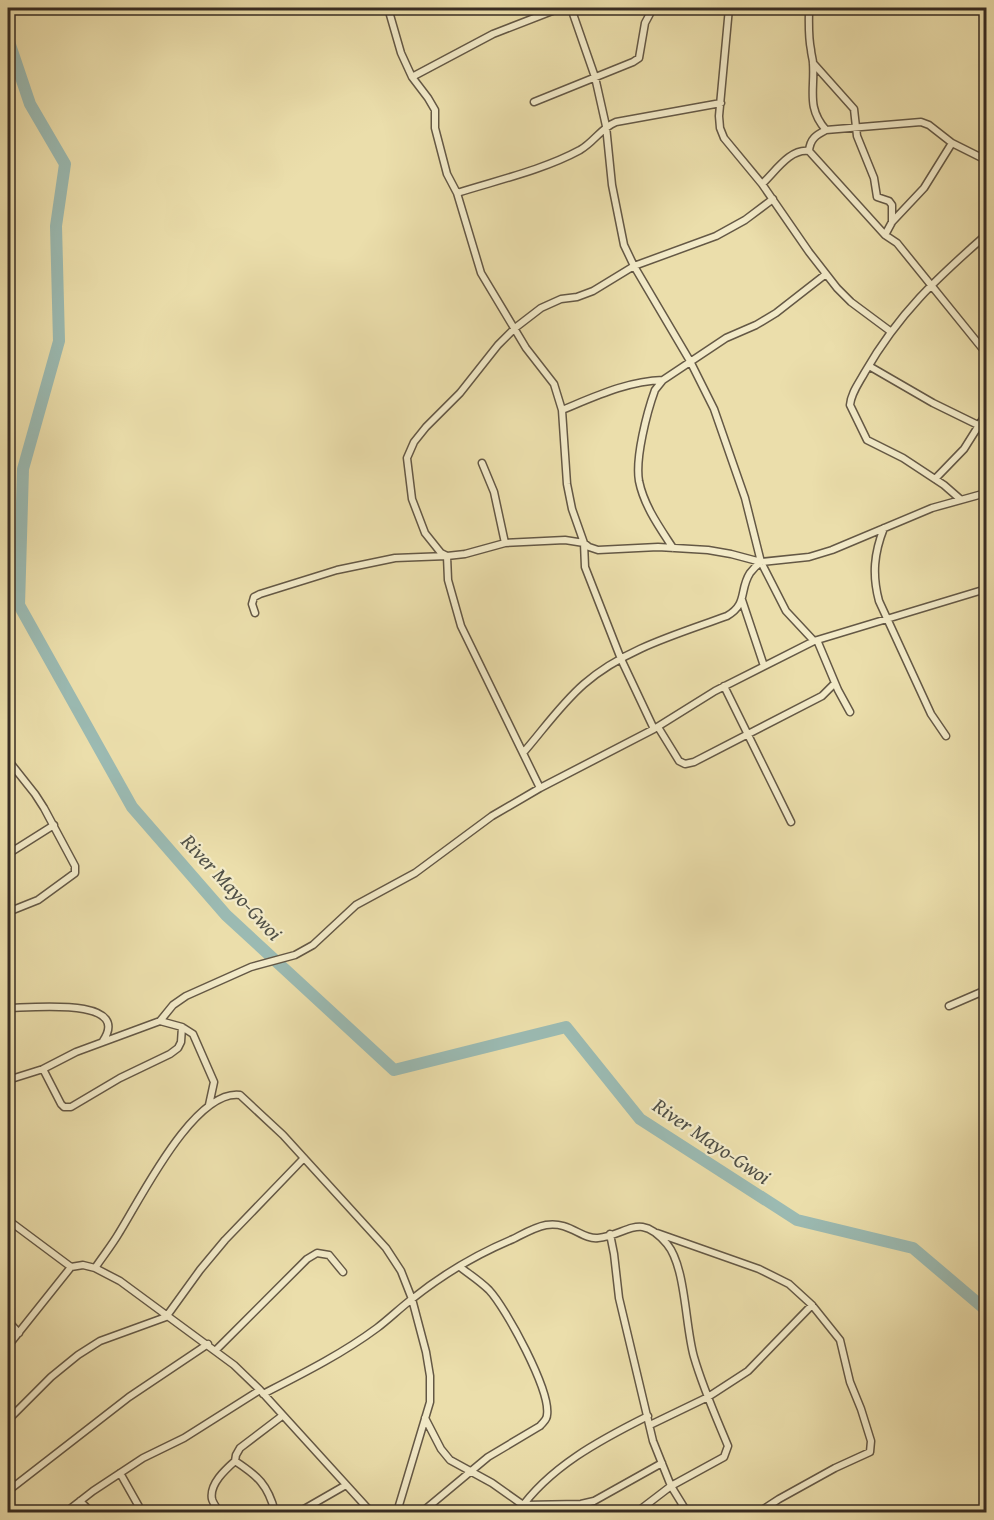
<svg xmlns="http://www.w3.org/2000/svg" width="994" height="1520" font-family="'Gentium Book Plus',serif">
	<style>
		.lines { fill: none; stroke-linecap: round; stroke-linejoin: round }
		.river { stroke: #9bbab2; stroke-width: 12 }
		.minor-casing { stroke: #645845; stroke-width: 9 }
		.minor { stroke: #f2eac8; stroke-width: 6 }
		.labels { text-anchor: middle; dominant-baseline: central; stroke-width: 4.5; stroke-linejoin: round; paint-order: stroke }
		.water-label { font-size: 21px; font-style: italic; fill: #505047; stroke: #f2eac8 }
	</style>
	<rect width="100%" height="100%" fill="#ebdeab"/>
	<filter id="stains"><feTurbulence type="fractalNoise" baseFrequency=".00333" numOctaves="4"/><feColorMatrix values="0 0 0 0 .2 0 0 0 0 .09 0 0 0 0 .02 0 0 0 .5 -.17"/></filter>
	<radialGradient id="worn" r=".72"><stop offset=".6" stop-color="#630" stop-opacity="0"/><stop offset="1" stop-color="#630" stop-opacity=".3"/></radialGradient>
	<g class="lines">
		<path class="river" d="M8 39 30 104 65 164 56 226 59 341 23 469 19 605 132 807 226 915 394 1070 566 1027 640 1119 797 1220 913 1248 986 1310"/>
		<defs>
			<path id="minor" d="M388 8 401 53 412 77 428 98 435 110V128L447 174 457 193 481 273 526 348 554 384 562 410 567 484 572 509 584 543 585 567 621 659 654 729
				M571 8 595 77 606 126 612 185 624 245 634 266 690 361 714 409 745 498 761 562 786 611 814 641
				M729 8 719 116 720 128 724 138 762 184 809 252 837 288 851 302 890 331
				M809 8C809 21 808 36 811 50 811 54 813 59 813 63 815 90 806 107 826 130
				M813 63 854 109 857 136 874 178 877 197 889 201 892 205V222
				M412 77 493 34 560 8
				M534 102 633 62 639 58 645 23 653 8
				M809 151C810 139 816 135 826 130L921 122 929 125 952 143 986 160
				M762 184C775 172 790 148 809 151L885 235 897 243 986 353
				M457 193C498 180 543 170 580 150 594 142 601 128 616 122L721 103
				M885 235 892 222 924 188 952 143
				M869 366 933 403 980 426
				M562 410C594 397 627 381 663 380
				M482 463 494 492 505 543
				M935 479 964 449 986 414
				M960 499 944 485 903 458 867 440 850 405C851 393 859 383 865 372 899 313 936 279 986 235
				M884 528C874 553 872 575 879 601L931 714 946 736
				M673 548C660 528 644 506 639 481 635 458 647 412 655 390L663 380 726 338 756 325 776 313 826 274
				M447 556 441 553 425 533 412 499 407 458 414 442 426 427 460 393 498 345 515 328 541 308 561 299 577 297 593 291 634 266 716 236 745 220 773 199
				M447 556 448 580 461 626 540 788
				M742 600 764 666
				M255 613 252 604 254 597 260 594 337 570 395 558 447 556 465 554 505 543 565 540 584 543 589 547 598 550 658 547 708 550 731 554 761 562 809 557 832 550 932 508 986 493
				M817 640 838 690 850 712
				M724 686 791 822
				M658 727 679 761 685 764 694 762 822 696 835 683
				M523 753C543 730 561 704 584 684 624 649 678 634 727 616 748 604 739 590 750 573 753 569 757 565 761 562
				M8 760 35 794 44 808 75 866V873L38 900 8 912
				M8 854 54 825
				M949 1006 986 990
				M8 1008C28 1008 133 996 103 1041
				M160 1021 182 1027 193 1034 214 1082 209 1105
				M43 1069 61 1104 64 1107H71L120 1078 170 1054 178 1048 181 1042 182 1027
				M8 1080 43 1069 76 1052 160 1021 173 1005 186 996 251 967 295 955 313 945 356 905 415 873 492 816 540 788 654 729 715 691 814 641 986 589
				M8 1220 71 1267 83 1265 95 1268 120 1281 234 1365 260 1390 371 1512
				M657 1233 759 1269 789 1284 812 1305 840 1340 850 1382 861 1409 871 1441 870 1452 835 1468 779 1499 759 1512
				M610 1234 614 1254 619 1298 653 1441 671 1486 687 1512
				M95 1268C103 1256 112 1245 119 1233 140 1200 194 1089 240 1095L283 1135 386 1248 401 1271 412 1299 426 1352 430 1376V1402L397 1512
				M8 1321 19 1333
				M8 1346 71 1267
				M216 1350 307 1259 317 1253 329 1255 343 1272
				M263 1394C302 1374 342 1354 377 1328 389 1319 400 1308 412 1299 442 1275 477 1254 513 1239 523 1234 535 1227 546 1225 570 1221 582 1240 598 1238 628 1235 639 1211 667 1244 686 1267 685 1326 694 1357 703 1388 716 1417 728 1446L724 1457 671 1486 637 1512
				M425 1418 441 1449 450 1460 492 1483 523 1505 581 1504 594 1501 662 1463
				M8 1420 51 1377 78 1355 100 1341 166 1317 200 1270 225 1240 304 1158
				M650 1425 708 1397 748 1371 812 1305
				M235 1461C258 1476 268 1485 275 1512
				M120 1473 142 1512
				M8 1491 129 1397 208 1344
				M80 1501 91 1512
				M66 1512 93 1491 143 1458 184 1438 260 1390
				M219 1512C217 1508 213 1503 212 1499 209 1484 226 1469 235 1461L236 1455 240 1448 282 1416
				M299 1512 346 1485
				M422 1512 488 1457 540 1426C543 1422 547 1420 547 1415 551 1391 506 1308 489 1290 480 1281 469 1274 460 1267
				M518 1512C549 1467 600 1440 648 1416"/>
		</defs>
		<use href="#minor" class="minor-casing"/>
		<use href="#minor" class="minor"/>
	</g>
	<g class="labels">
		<g class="water-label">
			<text transform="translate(232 887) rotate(47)">River Mayo-Gwoi</text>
			<text transform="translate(712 1141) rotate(34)">River Mayo-Gwoi</text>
		</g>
	</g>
	<rect width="994" height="1520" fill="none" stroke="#ebdeab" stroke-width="30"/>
	<rect x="9" y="9" width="976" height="1502" fill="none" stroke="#372c23" stroke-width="3"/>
	<rect x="15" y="15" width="964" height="1490" fill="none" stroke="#372c23" stroke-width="1.5"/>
	<rect width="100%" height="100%" filter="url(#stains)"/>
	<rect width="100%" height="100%" fill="url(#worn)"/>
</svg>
